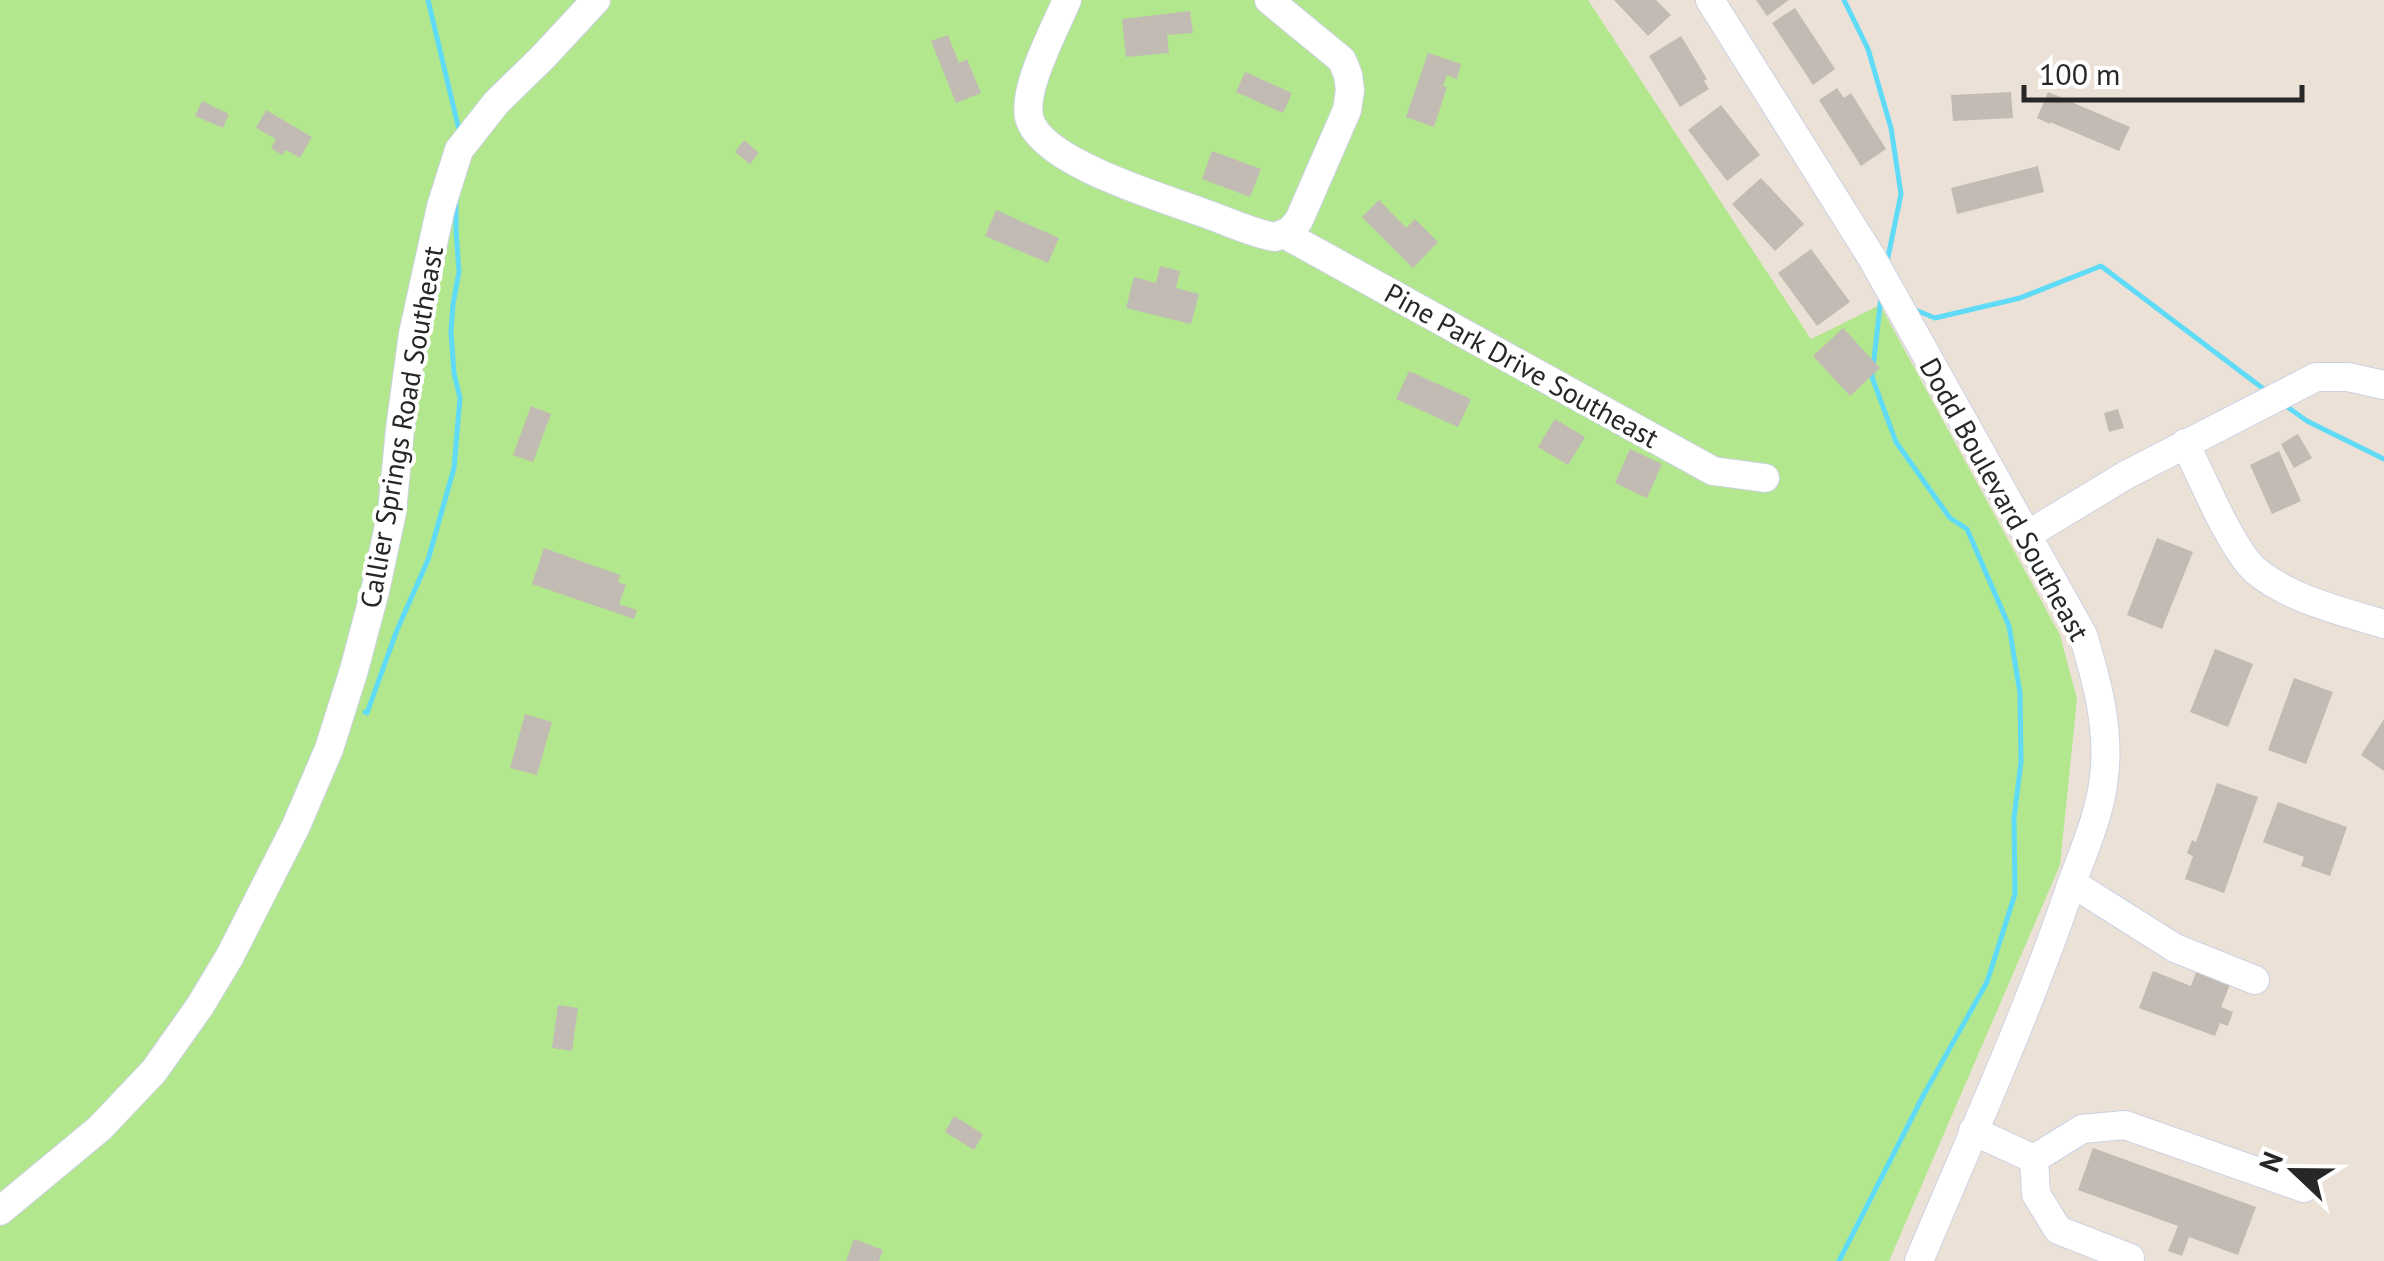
<svg xmlns="http://www.w3.org/2000/svg" width="2384" height="1261" font-family="'PT Sans',sans-serif">
	<style>
		.green { fill: #b3e78e }
		.lines { fill: none; stroke-linecap: round; stroke-linejoin: round }
		.stream { stroke: #5fdbf7; stroke-width: 5 }
		.building { fill: #c2bbb4 }
		.minor-casing { stroke: #ccd2e2; stroke-width: 30 }
		.minor { stroke: #fff; stroke-width: 28 }
		.labels { text-anchor: middle; dominant-baseline: central; stroke-width: 8; stroke-linejoin: round; paint-order: stroke }
		.street-label { font-size: 28px; fill: #272727; stroke: #fff }
	</style>
	<rect width="100%" height="100%" fill="#ebe1d7"/>
	<path class="green" d="M0 0H1588L1811 339 1880 305 2060 635 2077 699 2060 865 1889 1261H0Z"/>
	<g class="lines">
		<path class="stream" d="M428 0 459 130
			M1844 0 1868 49 1891 128 1901 194 1887 262
			M1913 309 1935 318 2020 298 2101 266 2265 390
			M2286 406 2307 421 2384 459
			M365 712 367 713 397 630 428 560 454 468 460 398 454 373 451 332 453 304 459 272 456 230V200
			M1839 1261 1923 1096 1987 982 2015 894 2014 818 2021 762 2020 693 2009 626 1967 529 1950 518 1896 442 1872 377 1881 297"/>
	</g>
	<path class="building" d="M1614 0H1656L1671 15 1648 36Z
		M1756 0H1789L1767 16Z
		M1795 8 1835 69 1813 85 1772 23Z
		M1190 11 1193 33 1167 35 1169 53 1126 57 1122 19Z
		M948 35 959 63 967 59 981 93 956 103 931 41Z
		M1681 36 1707 79 1704 81 1709 89 1680 107 1649 56Z
		M1428 53 1461 64 1457 79 1447 75 1443 86 1447 87 1434 127 1406 117Z
		M1245 72 1292 93 1283 113 1236 92Z
		M1837 88 1844 98 1851 93 1886 149 1861 166 1819 100Z
		M2011 92 2013 118 1953 121 1951 95Z
		M2048 92 2130 127 2119 151 2050 122V124L2037 118Z
		M202 101 229 114 223 128 195 116Z
		M1721 105 1760 155 1727 181 1688 130Z
		M266 110 312 137 300 158 286 150 282 155 271 148 276 139 256 128Z
		M744 140 759 153 750 164 735 152Z
		M1212 151 1261 169 1250 197 1202 179Z
		M2038 166 2044 192 1957 214 1951 188Z
		M1761 178 1804 224 1775 251 1732 204Z
		M1379 200 1406 228 1415 219 1438 242 1413 268 1362 217Z
		M996 210 1059 238 1048 263 985 236Z
		M1811 249 1850 302 1817 326 1778 273Z
		M1160 266 1180 271 1176 288 1199 294 1191 324 1126 308 1134 277 1156 283Z
		M1843 328 1880 368 1850 396 1813 356Z
		M1409 371 1471 399 1458 427 1396 399Z
		M531 406 551 414 533 462 513 455Z
		M2118 409 2124 428 2109 432 2104 413Z
		M1555 419 1585 437 1568 465 1538 447Z
		M2298 434 2312 458 2294 468 2281 444Z
		M1630 449 1662 464 1647 498 1615 483Z
		M2279 451 2301 501 2272 514 2250 465Z
		M2157 538 2193 552 2162 629 2127 615Z
		M544 548 620 575 618 582 626 585 619 604 637 610 634 619 532 584Z
		M2215 649 2253 664 2228 727 2190 712Z
		M2294 678 2333 692 2306 764 2268 750Z
		M525 714 552 722 537 775 510 768Z
		M2384 719V771L2361 755Z
		M2217 783 2258 797 2224 893 2185 879 2193 856 2187 853 2192 840 2196 842Z
		M2278 802 2347 827 2330 876 2301 866 2304 857 2263 842Z
		M2199 964 2233 977 2221 1007 2233 1012 2228 1026 2220 1023 2215 1036 2139 1008 2153 971 2191 986Z
		M558 1005 578 1008 572 1051 552 1048Z
		M954 1116 983 1134 974 1150 945 1132Z
		M2093 1148 2256 1207 2238 1255 2189 1237 2182 1256 2168 1251 2178 1226 2078 1190Z
		M854 1239 883 1250 879 1261H846Z"/>
	<g class="lines">
		<defs>
			<path id="minor" d="M1067 0C1055 29 1023 87 1029 117 1039 162 1161 197 1201 212 1225 220 1250 233 1275 237L1290 231 1299 220 1347 110 1350 90 1348 75 1342 60 1269 0
				M1710 0 1872 258 2083 635C2097 681 2110 729 2104 777 2100 817 2081 856 2068 894 2025 1019 1970 1139 1919 1261
				M1284 234 1713 471 1765 478
				M2185 443C2201 475 2231 549 2256 571 2292 600 2341 611 2384 624
				M2027 535 2126 475 2316 377H2348L2384 385
				M2072 883 2175 948 2255 980
				M1973 1131 2034 1159 2082 1129 2125 1125 2304 1188
				M2034 1159 2036 1194 2058 1230 2130 1258
				M0 1211 100 1128 154 1071 200 1006 230 956 296 826 329 749 354 670 375 591 392 512 400 429 413 334 441 207 459 150 496 103 544 56 596 0"/>
		</defs>
		<use href="#minor" class="minor-casing"/>
		<use href="#minor" class="minor"/>
	</g>
	<g class="labels">
		<g class="street-label">
			<text transform="translate(1522 365) rotate(29)">Pine Park Drive Southeast</text>
			<text transform="translate(401 427) rotate(-80)">Callier Springs Road Southeast</text>
			<text transform="translate(2005 499) rotate(61)">Dodd Boulevard Southeast</text>
		</g>
	</g>
	<g transform="translate(2294 1171) rotate(292)" stroke="#ffffff" stroke-width="8" paint-order="stroke">
	<path d="M0-8L18 38L0 25L-18 38Z" fill="#272727"/>
	<text y="-15" font-size="28" font-weight="bold" text-anchor="middle" fill="#272727">N</text>
	</g>
	<path d="M2024 85v15h278v-15" fill="none" stroke="#272727" stroke-width="5"/>
	<text x="2039" y="85" font-size="30" fill="#272727" stroke="#ffffff" stroke-width="8" paint-order="stroke">100 m</text>
</svg>
